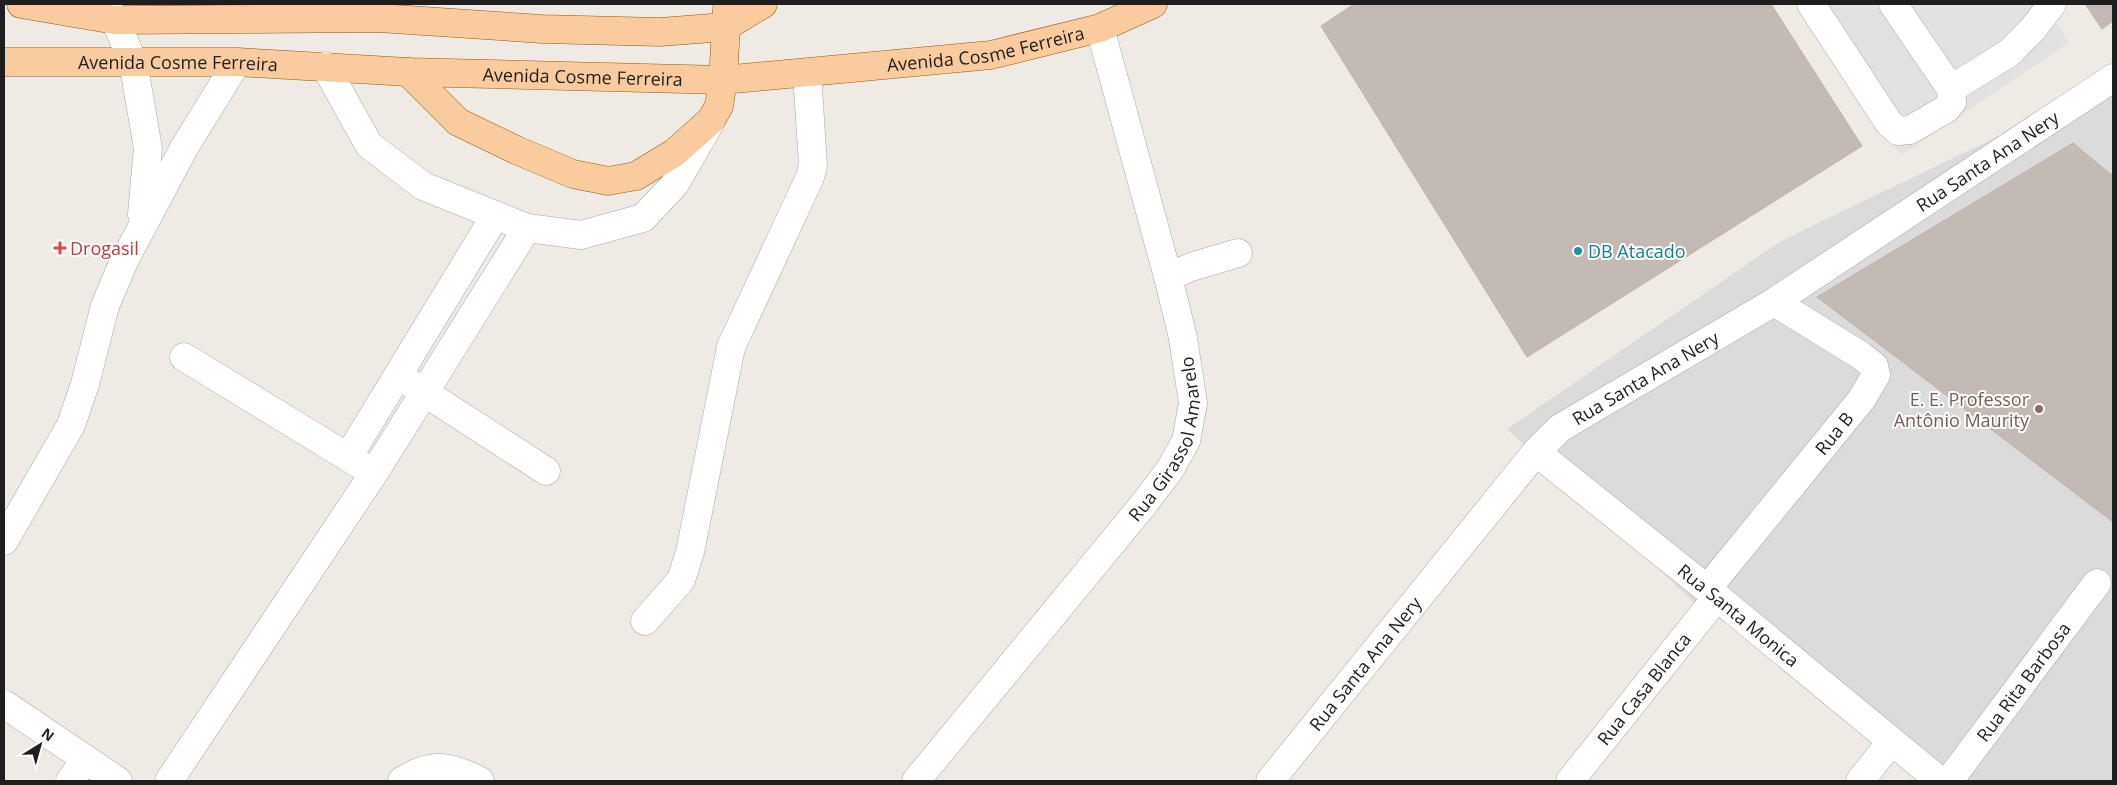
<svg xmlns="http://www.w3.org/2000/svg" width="2117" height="785" font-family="'Open Sans',sans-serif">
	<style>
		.residential { fill: #dcdbdb }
		.parking { fill: #e2e2e2 }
		.building { fill: #c4bab4; stroke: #c1b0a7 }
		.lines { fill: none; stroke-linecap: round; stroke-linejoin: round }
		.minor-casing { stroke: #a5a5a5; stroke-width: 29 }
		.major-casing { stroke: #965802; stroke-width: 29 }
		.minor { stroke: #fff; stroke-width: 28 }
		.major { stroke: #facb9e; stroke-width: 28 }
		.health-dot { fill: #e0444e; stroke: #fff; stroke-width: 2 }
		.culture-dot { fill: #0f9aa8; stroke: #fff; stroke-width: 2 }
		.education-dot { fill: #8d6e63; stroke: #fff; stroke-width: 2 }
		.labels { text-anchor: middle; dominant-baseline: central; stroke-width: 4; stroke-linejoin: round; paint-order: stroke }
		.street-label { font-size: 18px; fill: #1e1e1e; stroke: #fff }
		.health-label { font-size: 18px; fill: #be3a42; stroke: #fff; text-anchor: start }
		.culture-label { font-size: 18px; fill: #0d838f; stroke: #fff; text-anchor: start }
		.education-label { font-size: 18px; fill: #785e54; stroke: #fff; text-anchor: end }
	</style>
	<rect width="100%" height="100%" fill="#efebe4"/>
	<path class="residential" d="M2113 81V781H1968L1695 603 1507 429 1781 241Z"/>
	<path class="parking" d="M1804 4H2044L2069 43 1901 155Z"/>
	<path class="building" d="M1354 4H1771L1862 146 1527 357 1321 26Z
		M2085 4H2113V21L2102 29Z
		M2073 143 2113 176V522L1817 297Z"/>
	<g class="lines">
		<defs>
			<g id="minor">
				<path d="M105 4 115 20 133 62 148 148 142 214"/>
				<path d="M1811 4 1889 123 1898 131 1910 130 1946 109 1952 102 1951 89 1893 4"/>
				<path d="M325 66 369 145 423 186 527 228 581 235 643 218 675 184 710 123"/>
				<path d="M1951 89 2009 53 2032 30 2052 4"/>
				<path d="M1168 277 1191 267 1238 253"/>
				<path d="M184 357 364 467"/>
				<path d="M410 383 546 471"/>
				<path id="s1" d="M1536 452 1717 597 1940 781"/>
				<path d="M348 457 495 216"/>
				<path d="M4 541 71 425 85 384 105 306 124 261 184 148 237 62"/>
				<path id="s2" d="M1707 589 1861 400 1876 375 1874 366 1860 355 1774 302"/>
				<path d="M645 621 681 580 690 552 731 347 810 177 813 165 807 73"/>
				<path d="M4 704 118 781"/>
				<path d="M70 781 85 760"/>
				<path d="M169 781 374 473 527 228"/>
				<path d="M402 781C431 762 450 765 480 781"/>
				<path id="s3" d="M916 781 1143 505 1169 471 1186 441 1193 403 1183 338 1168 277 1100 28"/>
				<path id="s4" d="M1270 781 1536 452 1560 428 1774 302 2113 78"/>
				<path id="s5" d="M1570 781 1717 597"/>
				<path d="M1860 781 1891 742"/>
				<path id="s6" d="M1949 781 2097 583"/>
			</g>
			<g id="major">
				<path d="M21 4 115 20 379 18 542 29 660 32 725 27 763 4"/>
				<path id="s7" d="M4 62H237L408 72 723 80 991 55 1100 28 1153 4"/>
				<path d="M408 72 458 122 516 150 573 174 608 181 636 176 674 153 711 120 719 106 723 80 727 9"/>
			</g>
		</defs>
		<use href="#minor" class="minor-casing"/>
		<use href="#major" class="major-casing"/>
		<use href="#minor" class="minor"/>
		<use href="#major" class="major"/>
	</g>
	<path class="health-dot" d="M57.5 240.5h5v5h5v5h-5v5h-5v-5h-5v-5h5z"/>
	<circle class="culture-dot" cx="1578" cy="251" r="5"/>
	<circle class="education-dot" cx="2039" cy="409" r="5"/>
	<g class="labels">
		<g class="street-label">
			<text stroke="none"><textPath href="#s7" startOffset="984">Avenida Cosme Ferreira</textPath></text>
			<text stroke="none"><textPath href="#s7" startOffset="174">Avenida Cosme Ferreira</textPath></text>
			<text stroke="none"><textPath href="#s7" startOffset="579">Avenida Cosme Ferreira</textPath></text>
			<text stroke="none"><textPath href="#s4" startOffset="961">Rua Santa Ana Nery</textPath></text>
			<text stroke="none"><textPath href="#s4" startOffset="556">Rua Santa Ana Nery</textPath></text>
			<text stroke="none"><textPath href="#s2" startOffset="201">Rua B</textPath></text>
			<text stroke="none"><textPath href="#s3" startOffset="430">Rua Girassol Amarelo</textPath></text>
			<text stroke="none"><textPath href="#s1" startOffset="260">Rua Santa Monica</textPath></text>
			<text stroke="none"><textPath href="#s4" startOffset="151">Rua Santa Ana Nery</textPath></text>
			<text stroke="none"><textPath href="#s6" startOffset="124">Rua Rita Barbosa</textPath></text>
			<text stroke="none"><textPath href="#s5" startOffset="118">Rua Casa Blanca</textPath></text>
		</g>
		<g class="health-label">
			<text x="70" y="248">Drogasil</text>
		</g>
		<g class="culture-label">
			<text x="1588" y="251">DB Atacado</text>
		</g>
		<g class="education-label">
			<text x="2029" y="399">E. E. Professor<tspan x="2029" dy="21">Antônio Maurity</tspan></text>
		</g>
	</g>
	<rect width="2117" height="785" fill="none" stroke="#1e1e1e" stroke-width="10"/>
	<g transform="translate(40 745) rotate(37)" stroke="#ffffff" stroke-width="4" paint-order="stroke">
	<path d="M0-4L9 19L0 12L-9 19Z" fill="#1e1e1e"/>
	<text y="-8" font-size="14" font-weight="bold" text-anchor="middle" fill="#1e1e1e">N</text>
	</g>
</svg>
